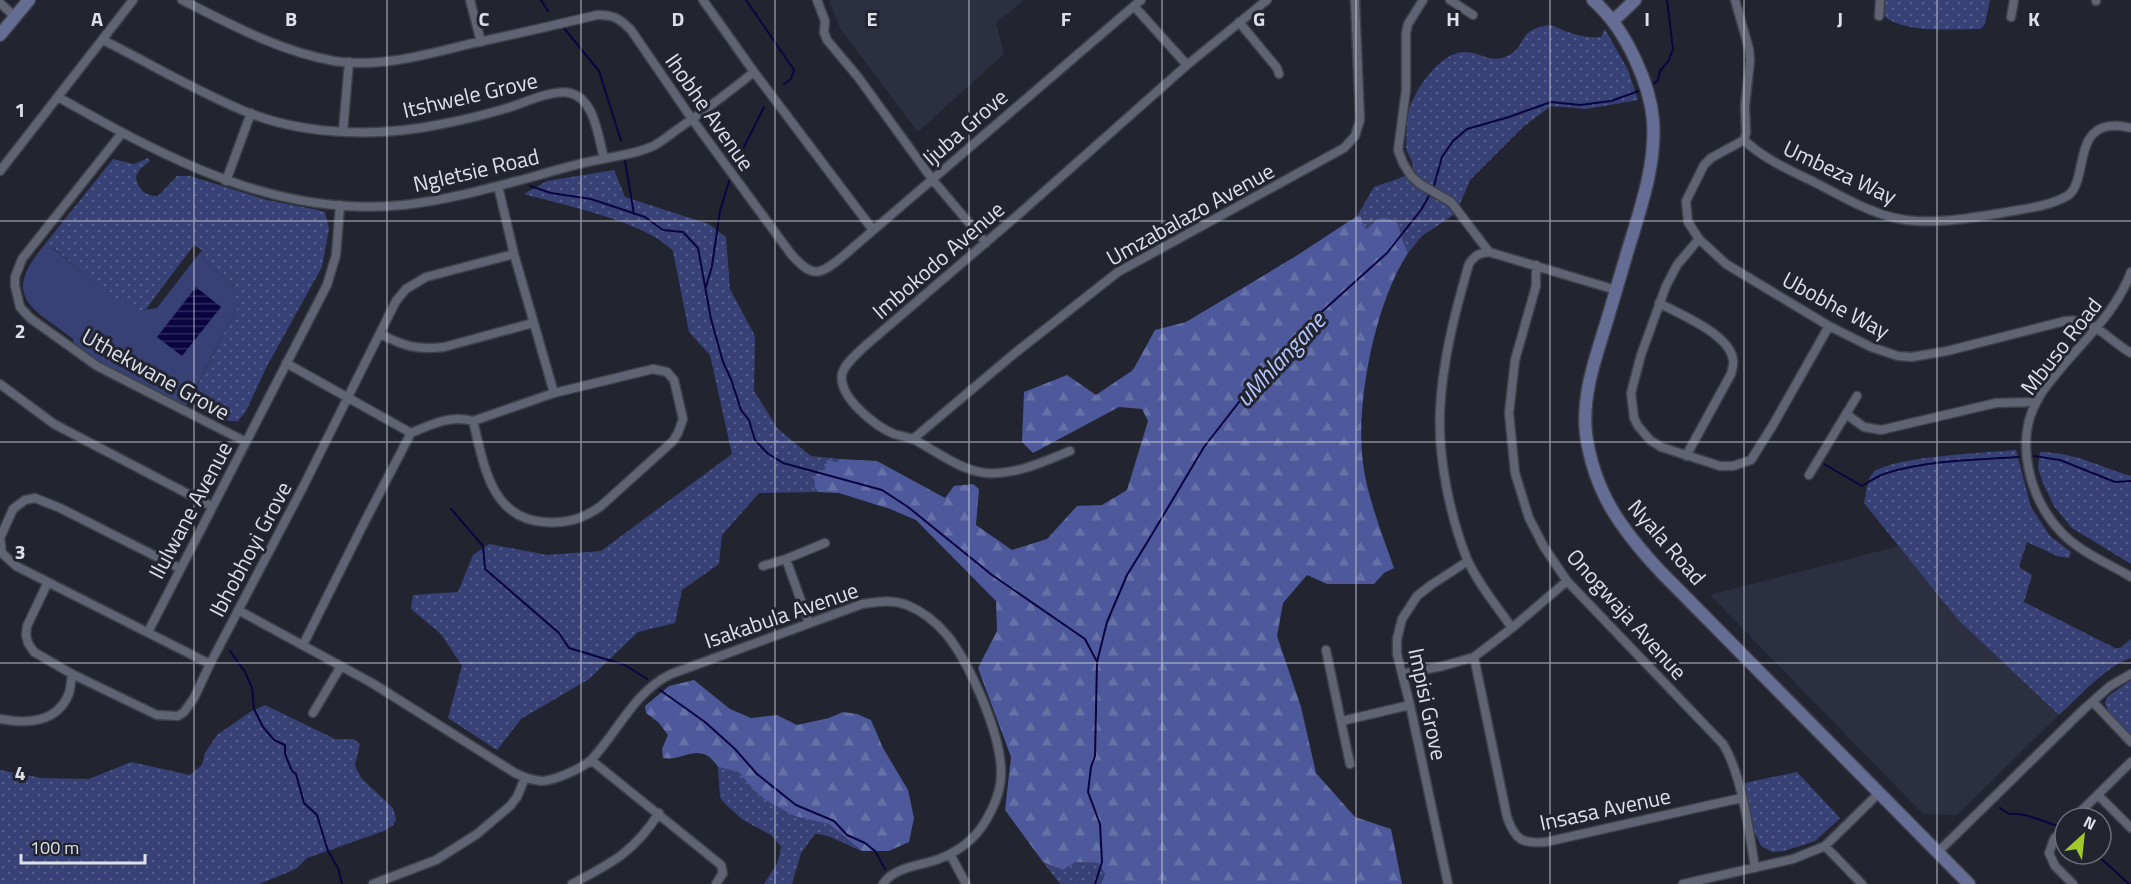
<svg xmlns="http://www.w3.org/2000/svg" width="2131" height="884" font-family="'Titillium Web',sans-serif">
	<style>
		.built { fill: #2b2f3f }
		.grass { fill: url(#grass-dots) }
		.forest { fill: url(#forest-firs) }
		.pitch { fill: #384176 }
		.water { fill: url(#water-rules) }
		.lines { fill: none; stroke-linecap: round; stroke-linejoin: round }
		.stream { stroke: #0a0540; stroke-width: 2 }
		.street-casing { stroke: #3e404a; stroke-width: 11 }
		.secondary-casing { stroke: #3e404a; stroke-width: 15 }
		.street { stroke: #606371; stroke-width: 8 }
		.secondary { stroke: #656d95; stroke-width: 12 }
		.grid { fill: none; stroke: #dee0e8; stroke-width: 1.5; stroke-opacity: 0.55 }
		.labels { text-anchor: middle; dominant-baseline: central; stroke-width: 6; stroke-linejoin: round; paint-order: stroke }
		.street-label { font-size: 22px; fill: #dee0e8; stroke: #222530 }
		.water-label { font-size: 24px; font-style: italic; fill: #b7c6fe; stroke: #222530 }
		.grid-label { font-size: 20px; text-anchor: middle; font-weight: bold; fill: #dee0e8; stroke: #222530; stroke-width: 6; stroke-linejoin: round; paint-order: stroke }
	</style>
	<defs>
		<pattern id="grass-dots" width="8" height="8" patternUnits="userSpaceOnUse" patternTransform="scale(1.5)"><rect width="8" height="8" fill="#384176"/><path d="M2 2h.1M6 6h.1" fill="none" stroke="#545c8a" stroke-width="1.8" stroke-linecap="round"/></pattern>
		<pattern id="forest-firs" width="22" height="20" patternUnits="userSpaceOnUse" patternTransform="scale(1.5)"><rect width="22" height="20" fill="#4d599a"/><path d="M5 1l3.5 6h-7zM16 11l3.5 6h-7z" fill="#6671a8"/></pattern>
		<pattern id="water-rules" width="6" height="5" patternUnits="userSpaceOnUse" patternTransform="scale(1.5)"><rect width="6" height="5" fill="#0a0540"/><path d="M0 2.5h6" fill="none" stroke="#2d295c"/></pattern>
	</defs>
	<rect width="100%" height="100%" fill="#222530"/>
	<path class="built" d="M829 0H1024L996 23 1004 54 918 132 840 28Z
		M1899 546 1959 621 2059 715 1957 815 1923 814 1710 595Z"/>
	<path class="grass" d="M1883 0H1990L1985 24 1980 29C1953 29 1901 34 1882 14Z
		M1551 25C1569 33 1581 38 1601 37L1605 29 1628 70 1638 100 1586 109 1551 106 1523 127 1470 180 1456 213 1422 236 1408 253 1403 242 1398 222 1374 220 1367 229 1364 227 1361 217 1357 216 1374 187 1403 177 1413 167C1413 159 1407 155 1406 147 1407 135 1406 121 1409 110 1415 89 1441 51 1465 52 1480 52 1490 63 1505 57 1529 48 1514 29 1551 25Z
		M148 158 150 161 140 169 136 176C137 189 145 196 158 196L177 176H190L267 200 318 210 325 212 329 229 322 267 267 366 246 411 238 421C221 423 203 411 188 403L238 306 233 284 204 261 202 250 194 245 146 309 135 312 124 302 122 304 53 248 41 249 113 159 134 164Z
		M614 170 625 197 709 224 726 237 730 289 755 336 754 391 778 429 811 456 840 459 825 469 815 488 818 492 759 493 722 535 719 564 682 590 675 623 638 632 589 679 521 719 497 750 448 718 462 666 441 634 411 609 413 595 458 592 473 555 489 544 547 555 601 551 732 454 710 355 689 332 673 251C647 222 563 205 524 194L547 181Z
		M2016 450 2031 507 2050 536 2071 552 2069 558 2057 556 2027 542 2019 567 2032 575 2024 602 2115 648H2120L2131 639V658C2108 664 2077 699 2059 715L1959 621 1864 503C1866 494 1867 478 1874 472 1895 456 1986 453 2016 450Z
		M2040 452C2078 453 2097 466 2131 476V564L2072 528 2054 506 2043 483 2038 468Z
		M2131 680V735L2110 714 2105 704 2107 697Z
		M265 705 335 739H354L360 744 355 765 357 770 362 779 393 808 396 819 393 825 384 831 307 858 296 869 259 884H0V770L41 778 89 779 131 762 190 775 202 765 205 753 217 735 250 712Z
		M718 767 738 772 755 791 767 801 795 815 829 824 862 851C848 846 828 833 815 834L801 853 792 884H764L778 862 781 847 771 835 743 820 725 804 720 797Z
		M1797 772 1840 818 1815 841 1784 851 1772 852 1761 846 1754 831 1744 783Z
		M1043 862 1063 870 1076 862 1098 863 1105 874 1101 884H1060Z"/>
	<path class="forest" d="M1357 216 1361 217 1364 227 1367 229C1378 216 1382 215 1398 223L1403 242 1408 253C1375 303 1355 404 1363 463 1367 497 1383 536 1394 568L1384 573 1374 584H1327L1307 575 1283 603 1277 636 1301 707 1316 773 1355 817 1391 829 1402 884H1101L1105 874 1098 863 1076 862 1063 870 1043 862 1005 810 1011 757 978 668 997 631 996 601 916 520 890 509 839 493 818 492 815 488 814 477 820 471 825 469 827 460 836 462 840 459 877 461 945 498 954 486 973 484 979 489 976 525 1012 550 1047 539 1077 506 1102 505 1127 490 1148 421 1142 409 1119 407 1033 453 1022 442 1024 392 1067 375 1096 395 1133 370 1155 330 1186 322 1296 256Z
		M694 680 730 709 751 718 777 715 797 725 829 718 843 712 857 714 871 720 883 748 908 790 914 818 909 842 889 851H862L829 824 795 816 767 801 755 791 738 772 718 767C700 739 684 762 663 758L662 749 668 735 658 722 646 713 645 706 669 686Z"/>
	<path class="pitch" d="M52 248 122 303 124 302 135 311 157 308 202 250 204 261 233 284 238 306 186 406 111 369 74 345 73 339C35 309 1 299 41 249Z"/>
	<path class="water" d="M196 287 221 307 182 356 157 337Z"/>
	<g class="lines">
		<path class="stream" d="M541 0 548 11
			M746 0 794 70 791 79 784 84
			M563 27 599 71 621 141
			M1652 85 1658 80 1660 71 1669 60 1673 49 1667 0
			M625 161 634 214
			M737 161 764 107
			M530 186 551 193 591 199 645 217 663 230 683 232 698 248 711 319 723 362 731 379 741 410 749 420 755 440 767 453 783 463 882 490 908 507 992 575 1085 639 1096 660
			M1433 189 1442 157 1453 141 1467 129 1509 117 1551 102 1580 105 1611 101 1644 89
			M706 287 712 266 720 211 730 178
			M2034 456 2060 460 2115 482 2131 481
			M1824 464 1862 486C1870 481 1879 475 1887 473 1929 460 1976 460 2019 457
			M451 509 483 546 485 569 559 633 569 648 625 665 647 679
			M230 651 245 672 252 688 254 709 263 727 274 740 285 745V754L292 771 296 774 304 803 317 815 328 851 338 868 342 884
			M660 690 705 722 735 749 757 774 796 805 834 821 847 835 865 843 875 851 885 869
			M2000 808 2009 814C2026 812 2042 822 2059 826
			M2096 854 2129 884
			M1095 884 1102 862 1100 824 1088 792 1091 767 1095 756 1097 662 1107 622 1127 575 1148 541 1204 447 1246 393 1283 362 1316 317 1387 253 1421 210 1430 194"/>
		<defs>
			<path id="street" d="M182 0C232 25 279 51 334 61 379 68 425 55 469 44 512 35 555 25 597 15 613 14 620 19 631 30L692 119 791 254C812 278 819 276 842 257L1141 0
				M470 0 481 42
				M703 0 754 72 873 230
				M817 0 825 21 824 32 827 40 858 77 932 179 986 243
				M1423 0 1408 24 1406 33V90L1398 150 1403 163 1411 176 1420 184 1451 202 1489 252
				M1450 0 1473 15
				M1735 0 1749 49 1750 61 1745 106 1746 133 1744 140
				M2096 0V1
				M0 3 15 17
				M1134 6 1187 65
				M1879 16 1880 0
				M2011 17 2014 0
				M1239 22 1277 68 1279 74
				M103 40C151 64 199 93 249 113 308 136 381 137 442 124 463 120 484 115 504 109 522 104 552 89 570 93 595 99 598 137 604 158
				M58 97C166 158 275 218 404 205 448 200 490 188 532 177 556 170 579 163 603 159 620 155 635 154 651 147 661 143 669 135 678 129 704 111 729 92 754 72
				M343 131 349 62
				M122 133 22 259 15 277V286L20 307 30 318 97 366 246 442
				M1744 140 1711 158 1704 165 1686 201 1688 222 1699 239 1726 264 1829 326 1871 347 1898 356 1912 357 1947 351 2065 321C2095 317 2106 339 2131 353
				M1744 140C1765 160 1792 171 1818 184 1845 198 1875 216 1906 220 1937 224 1970 218 2001 213 2022 209 2048 207 2067 196 2091 182 2068 112 2131 128
				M0 171 133 0
				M226 181 251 113
				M498 186 514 254 554 393
				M1699 239 1677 265 1666 286 1641 355 1631 393 1634 418 1638 426 1650 440 1661 447 1720 466H1733L1751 460 1773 425 1829 326
				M1536 265V286L1515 360 1509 413 1515 473 1529 518 1544 547 1567 581 1723 744C1742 775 1749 831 1755 868
				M2131 272C2115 315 2080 343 2053 378 2047 385 2041 393 2037 401 2014 442 2030 500 2062 533 2080 552 2108 563 2131 577
				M1659 303C1679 314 1730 334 1733 360 1734 364 1732 370 1731 374L1686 456
				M380 334C404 346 416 350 444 347L533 323
				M286 363 411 433C432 424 450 415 473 421L554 393 653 369 667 372 674 380 683 419 678 433 673 441 601 506C583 519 566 524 544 522 490 518 484 464 473 421
				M0 384 54 424 211 506
				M1846 414 1864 427 1881 430 1996 403 2036 402
				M913 439 1015 353 1118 272 1344 148 1355 136 1360 120 1355 0
				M1070 451C1043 462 1016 475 986 473 962 471 937 452 915 440 909 437 901 436 894 434 875 426 838 397 842 374 845 363 857 354 865 346L1019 214 1187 65 1267 0
				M1809 475 1857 396
				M786 559 809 623
				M763 566 786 559 825 543
				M179 568 60 508 35 498 25 500 13 509 0 538 2 553 16 566 210 664
				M48 582 27 626 26 635 28 643 34 652 72 674 157 715 178 716 184 712 194 698 210 664 303 487 396 301 406 289 426 277 514 254
				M238 610 372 683 515 773C523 777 532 780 541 781 554 781 583 768 592 759 619 730 634 692 671 674L862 604C876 602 892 599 907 605 922 611 936 622 947 635 970 664 1002 736 1001 774 1001 791 994 807 985 822 974 840 956 853 936 860 918 866 893 868 883 884
				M1512 628C1497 606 1478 584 1467 559 1450 516 1438 458 1440 412 1442 362 1455 312 1469 264 1474 256 1479 253 1489 252L1616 290
				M148 632 327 285 336 255 340 205
				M303 645 364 523 411 433
				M1326 650 1350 764
				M1474 657 1507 817C1515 840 1522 844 1546 842L1741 798
				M1402 674 1443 666 1474 657 1512 628 1567 581
				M2093 702 2131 742
				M313 713 341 666
				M0 719C26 724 58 723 69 693 71 687 71 680 72 674
				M1342 721 1410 705
				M591 760 721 865 723 873 716 884
				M2098 795 2131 828
				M2074 818 2131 762
				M2065 827 2054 839 2049 853 2055 866 2073 884
				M1825 846 1862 884
				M1938 852 2083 710 2110 686 2131 674
				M950 854 966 884
				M373 884 436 860 477 834 510 806 517 797 525 778
				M572 884C612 863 634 852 659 813
				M1448 884 1410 705 1397 654V639L1402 619 1417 596 1431 585 1468 561
				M1683 884 1793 859 1825 846 1879 793"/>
			<path id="secondary" d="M1593 0C1611 16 1625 37 1635 59 1644 78 1651 98 1653 120 1656 161 1643 201 1631 240 1622 269 1614 298 1605 327 1594 362 1582 397 1586 434 1594 492 1621 529 1660 571L1969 884
				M1613 21 1635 0
				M0 35 29 0"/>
		</defs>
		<use href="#street" class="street-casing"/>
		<use href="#secondary" class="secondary-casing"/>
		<use href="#street" class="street"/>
		<use href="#secondary" class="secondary"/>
	</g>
	<path class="grid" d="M194 0V884M387 0V884M581 0V884M775 0V884M969 0V884M1162 0V884M1356 0V884M1550 0V884M1744 0V884M1937 0V884M0 221H2131M0 442H2131M0 663H2131"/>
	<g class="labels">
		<g class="street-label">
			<text transform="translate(470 95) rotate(-13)">Itshwele Grove</text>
			<text transform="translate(710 112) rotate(55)">Ihobhe Avenue</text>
			<text transform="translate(965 127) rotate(-41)">Ijuba Grove</text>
			<text transform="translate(476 170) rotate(-13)">Ngletsie Road</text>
			<text transform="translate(1840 172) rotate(25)">Umbeza Way</text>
			<text transform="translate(1190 214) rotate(-29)">Umzabalazo Avenue</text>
			<text transform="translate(938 260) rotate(-41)">Imbokodo Avenue</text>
			<text transform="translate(1836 305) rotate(28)">Ubobhe Way</text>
			<text transform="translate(2061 346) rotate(-52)">Mbuso Road</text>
			<text transform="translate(156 374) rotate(29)">Uthekwane Grove</text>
			<text transform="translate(190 510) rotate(-62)">Ilulwane Avenue</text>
			<text transform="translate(1667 542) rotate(49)">Nyala Road</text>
			<text transform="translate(250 549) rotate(-62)">Ibhobhoyi Grove</text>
			<text transform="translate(1627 614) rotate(48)">Onogwaja Avenue</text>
			<text transform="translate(781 615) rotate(-19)">Isakabula Avenue</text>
			<text transform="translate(1428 704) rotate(78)">Impisi Grove</text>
			<text transform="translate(1605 809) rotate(-12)">Insasa Avenue</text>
		</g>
		<g class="water-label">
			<text transform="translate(1280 359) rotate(-47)">uMhlangane</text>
		</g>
	</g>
	<g class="grid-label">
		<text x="97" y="26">A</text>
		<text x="291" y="26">B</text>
		<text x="484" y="26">C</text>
		<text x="678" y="26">D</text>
		<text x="872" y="26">E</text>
		<text x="1066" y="26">F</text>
		<text x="1259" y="26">G</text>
		<text x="1453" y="26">H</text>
		<text x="1647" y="26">I</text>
		<text x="1840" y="26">J</text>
		<text x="2034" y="26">K</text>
		<text x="20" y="117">1</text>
		<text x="20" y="338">2</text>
		<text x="20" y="559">3</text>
		<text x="20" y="780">4</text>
	</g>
	<g transform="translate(2083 836) rotate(27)"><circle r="28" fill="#222530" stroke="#6d707a" stroke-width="1.5"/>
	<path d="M0-4.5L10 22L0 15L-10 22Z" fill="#a1c92b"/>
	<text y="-9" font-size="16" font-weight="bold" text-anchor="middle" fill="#dee0e8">N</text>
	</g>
	<path d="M21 854v9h124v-9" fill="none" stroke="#dee0e8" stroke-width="3"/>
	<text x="30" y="854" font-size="18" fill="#dee0e8" stroke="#222530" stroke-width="4.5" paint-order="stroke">100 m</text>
</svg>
